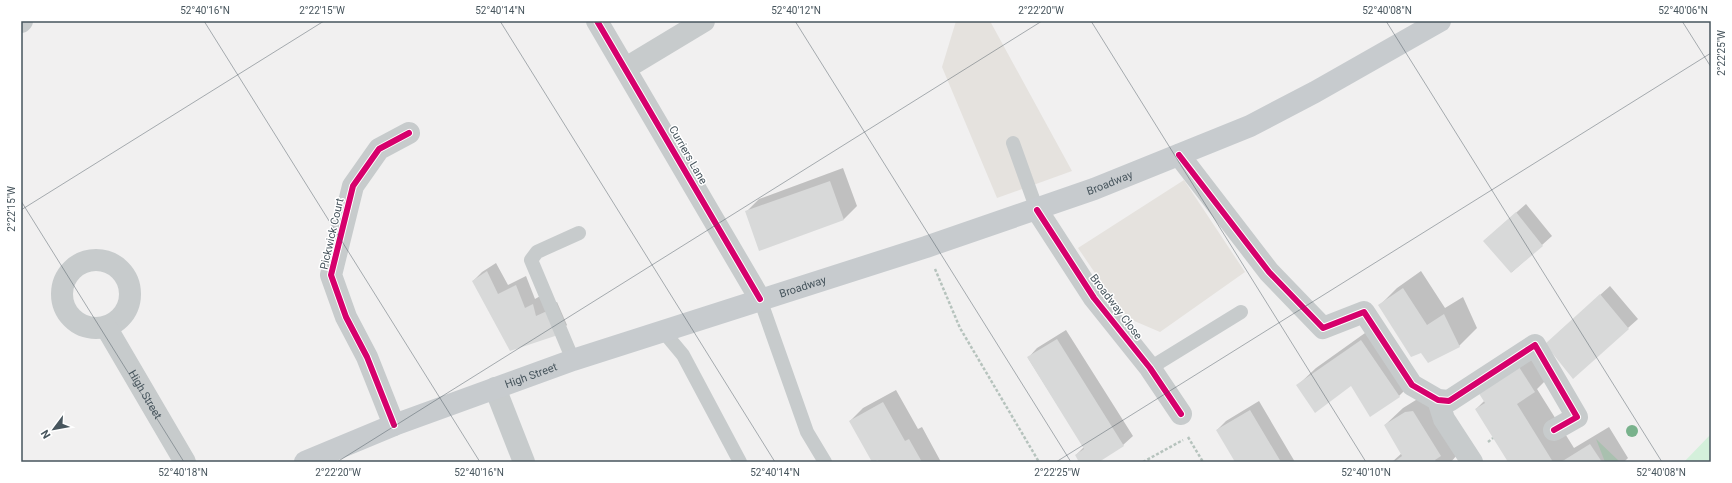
<svg xmlns="http://www.w3.org/2000/svg" width="1732" height="483" font-family="Roboto,sans-serif">
	<style>
		.commercial { fill: #e5e2de }
		.green { fill: #d4f0db }
		.shadow { fill: #0003 }
		.building { fill: #d8d9d9 }
		.lines { fill: none; stroke-linecap: round; stroke-linejoin: round }
		.path { stroke: #b6c3bd; stroke-width: 2.5; stroke-dasharray: 3 2; stroke-linecap: butt }
		.service { stroke: #c7cbcc; stroke-width: 14 }
		.minor { stroke: #c7cbcc; stroke-width: 22 }
		.secondary { stroke: #c7cbce; stroke-width: 22 }
		.cycleway-casing { stroke: #fff; stroke-width: 8 }
		.cycleway { stroke: #d6006c; stroke-width: 6 }
		.tree { fill: #79b28c }
		.ticks { fill: none; stroke: #47555d; stroke-width: 1; stroke-opacity: 0.45 }
		.labels { text-anchor: middle; dominant-baseline: central; stroke-width: 3; stroke-linejoin: round; paint-order: stroke }
		.street-label { font-size: 11px; fill: #47555d; stroke: #fff }
		.neatline { fill: none; stroke: #47555d; stroke-width: 1.5 }
		.ticks-label { font-size: 10px; text-anchor: middle; fill: #47555d }
	</style>
	<rect width="100%" height="100%" fill="#f1f0f0"/>
	<path class="commercial" d="M956 21H990L1072 171 997 198 942 67Z
		M1184 180 1245 272 1160 332 1125 317 1078 248Z"/>
	<path class="green" d="M1711 434V462H1684Z
		M1596 439 1620 462H1605Z"/>
	<path class="shadow" d="M843 168 857 206 844 219 760 249 746 212 759 199Z
		M1526 204 1552 236 1512 272 1484 241Z
		M496 263 508 285 526 276 535 299 542 295 545 307 557 302 567 325 558 334 473 281 482 272Z
		M1421 271 1445 308 1463 297 1477 328 1459 346 1422 352 1380 305 1397 288Z
		M1610 286 1638 319 1573 377 1556 335Z
		M1379 323 1417 378 1399 396 1352 384 1298 385 1316 368Z
		M1066 330 1133 436 1123 445 1097 462H1080L1076 455 1084 447 1028 358 1037 348Z
		M1537 349 1552 374 1537 389 1574 448 1609 427 1628 458 1624 462H1509L1476 409Z
		M896 390 918 429 922 427 941 462H880L878 459 873 462 850 421 863 408Z
		M1424 395 1457 455 1451 462H1392L1402 453 1385 425 1403 408Z
		M1259 401 1295 462H1236L1217 430 1226 421Z"/>
	<path class="building" d="M830 181 844 220 759 251 745 211Z
		M1516 212 1543 246 1511 273 1483 241Z
		M487 271 498 294 516 285 525 308 533 304 536 316 547 311 558 335 510 351 472 281Z
		M1403 288 1427 325 1444 314 1460 347 1428 363 1421 353 1411 357 1378 305Z
		M1600 294 1629 329 1573 379 1545 344Z
		M1057 339 1124 446 1099 462H1079L1075 455 1084 449 1027 357Z
		M1361 340 1400 397 1370 417 1351 386 1315 413 1296 385Z
		M1519 367 1535 392 1517 404 1553 462H1508L1475 409 1485 403 1478 392Z
		M883 402 905 441 909 439 922 462H879L878 460 872 462 849 421Z
		M1250 410 1281 462H1235L1216 430Z
		M1413 411 1441 456 1435 460 1436 462H1394L1402 456 1384 425 1405 412Z
		M1590 444 1602 462H1561Z"/>
	<g class="lines">
		<path class="path" d="M935 269 960 328 1039 462
			M1188 437 1203 462
			M1488 442 1493 438
			M1143 462 1183 440"/>
		<path class="service" d="M1013 143 1037 210
			M760 299 807 432 825 462
			M663 331 683 355 740 462
			M573 360 531 260 537 252 579 233
			M1150 368 1241 312"/>
		<g class="minor">
			<path d="M597 21 760 299"/>
			<path d="M21 22 22 21"/>
			<path d="M626 68 704 21"/>
			<path d="M1179 155 1269 272 1323 328 1364 312 1412 385 1438 400 1449 401 1535 345 1577 417 1554 430"/>
			<path d="M1037 210 1094 298 1150 368 1181 414"/>
			<circle cx="96" cy="294" r="34"/>
			<path id="s1" d="M106 327 185 462"/>
			<path d="M495 388 524 462"/>
			<path d="M1438 400 1444 419 1472 462"/>
			<path d="M394 425 367 357 346 317 331 275 353 186 379 149 409 133"/>
		</g>
		<path class="secondary" id="s2" d="M305 462 394 425 573 360 926 247 1094 189 1250 126 1315 92 1440 21"/>
		<defs>
			<path id="cycleway" d="M597 21 760 299
				M1179 155 1269 272 1323 328 1364 312 1412 385 1438 400 1449 401 1535 345 1577 417 1554 430
				M1037 210 1094 298 1150 368 1181 414
				M394 425 367 357 346 317 331 275 353 186 379 149 409 133"/>
		</defs>
		<use href="#cycleway" class="cycleway-casing"/>
		<use href="#cycleway" class="cycleway"/>
	</g>
	<circle class="tree" cx="1632" cy="431" r="6"/>
	<path class="ticks" d="M204 21 480 462M500 21 775 462M795 21 1071 462M1091 21 1366 462M1386 21 1662 462M1682 21 1711 67M21 201 184 462M21 210 324 21M337 462 1042 21M1056 462 1711 53"/>
	<g class="labels">
		<g class="street-label">
			<text transform="translate(688 155) rotate(60)">Curriers Lane</text>
			<text stroke="none"><textPath href="#s2" startOffset="852">Broadway</textPath></text>
			<text transform="translate(332 234) rotate(-77)">Pickwick Court</text>
			<text stroke="none"><textPath href="#s2" startOffset="528">Broadway</textPath></text>
			<text transform="translate(1116 307) rotate(53)">Broadway Close</text>
			<text stroke="none"><textPath href="#s2" startOffset="242">High Street</textPath></text>
			<text stroke="none"><textPath href="#s1" startOffset="78">High Street</textPath></text>
		</g>
	</g>
	<rect width="1732" height="483" fill="none" stroke="#ffffff" stroke-width="44"/>
	<g transform="translate(54 429) rotate(238)" stroke="#ffffff" stroke-width="3" paint-order="stroke">
	<path d="M0-3L7 15L0 10L-7 15Z" fill="#47555d"/>
	<text y="-6" font-size="11" font-weight="bold" text-anchor="middle" fill="#47555d">N</text>
	</g>
	<rect x="22" y="22" width="1688" height="439" class="neatline"/>
	<g class="ticks-label">
		<text x="205" y="14">52°40'16"N</text>
		<text x="322" y="14">2°22'15"W</text>
		<text x="500" y="14">52°40'14"N</text>
		<text x="796" y="14">52°40'12"N</text>
		<text x="1041" y="14">2°22'20"W</text>
		<text x="1387" y="14">52°40'08"N</text>
		<text x="1683" y="14">52°40'06"N</text>
		<text transform="translate(1721 53) rotate(-90)" y="4">2°22'25"W</text>
		<text transform="translate(11 209) rotate(-90)" y="4">2°22'15"W</text>
		<text x="183" y="476">52°40'18"N</text>
		<text x="338" y="476">2°22'20"W</text>
		<text x="479" y="476">52°40'16"N</text>
		<text x="775" y="476">52°40'14"N</text>
		<text x="1057" y="476">2°22'25"W</text>
		<text x="1366" y="476">52°40'10"N</text>
		<text x="1661" y="476">52°40'08"N</text>
	</g>
</svg>
